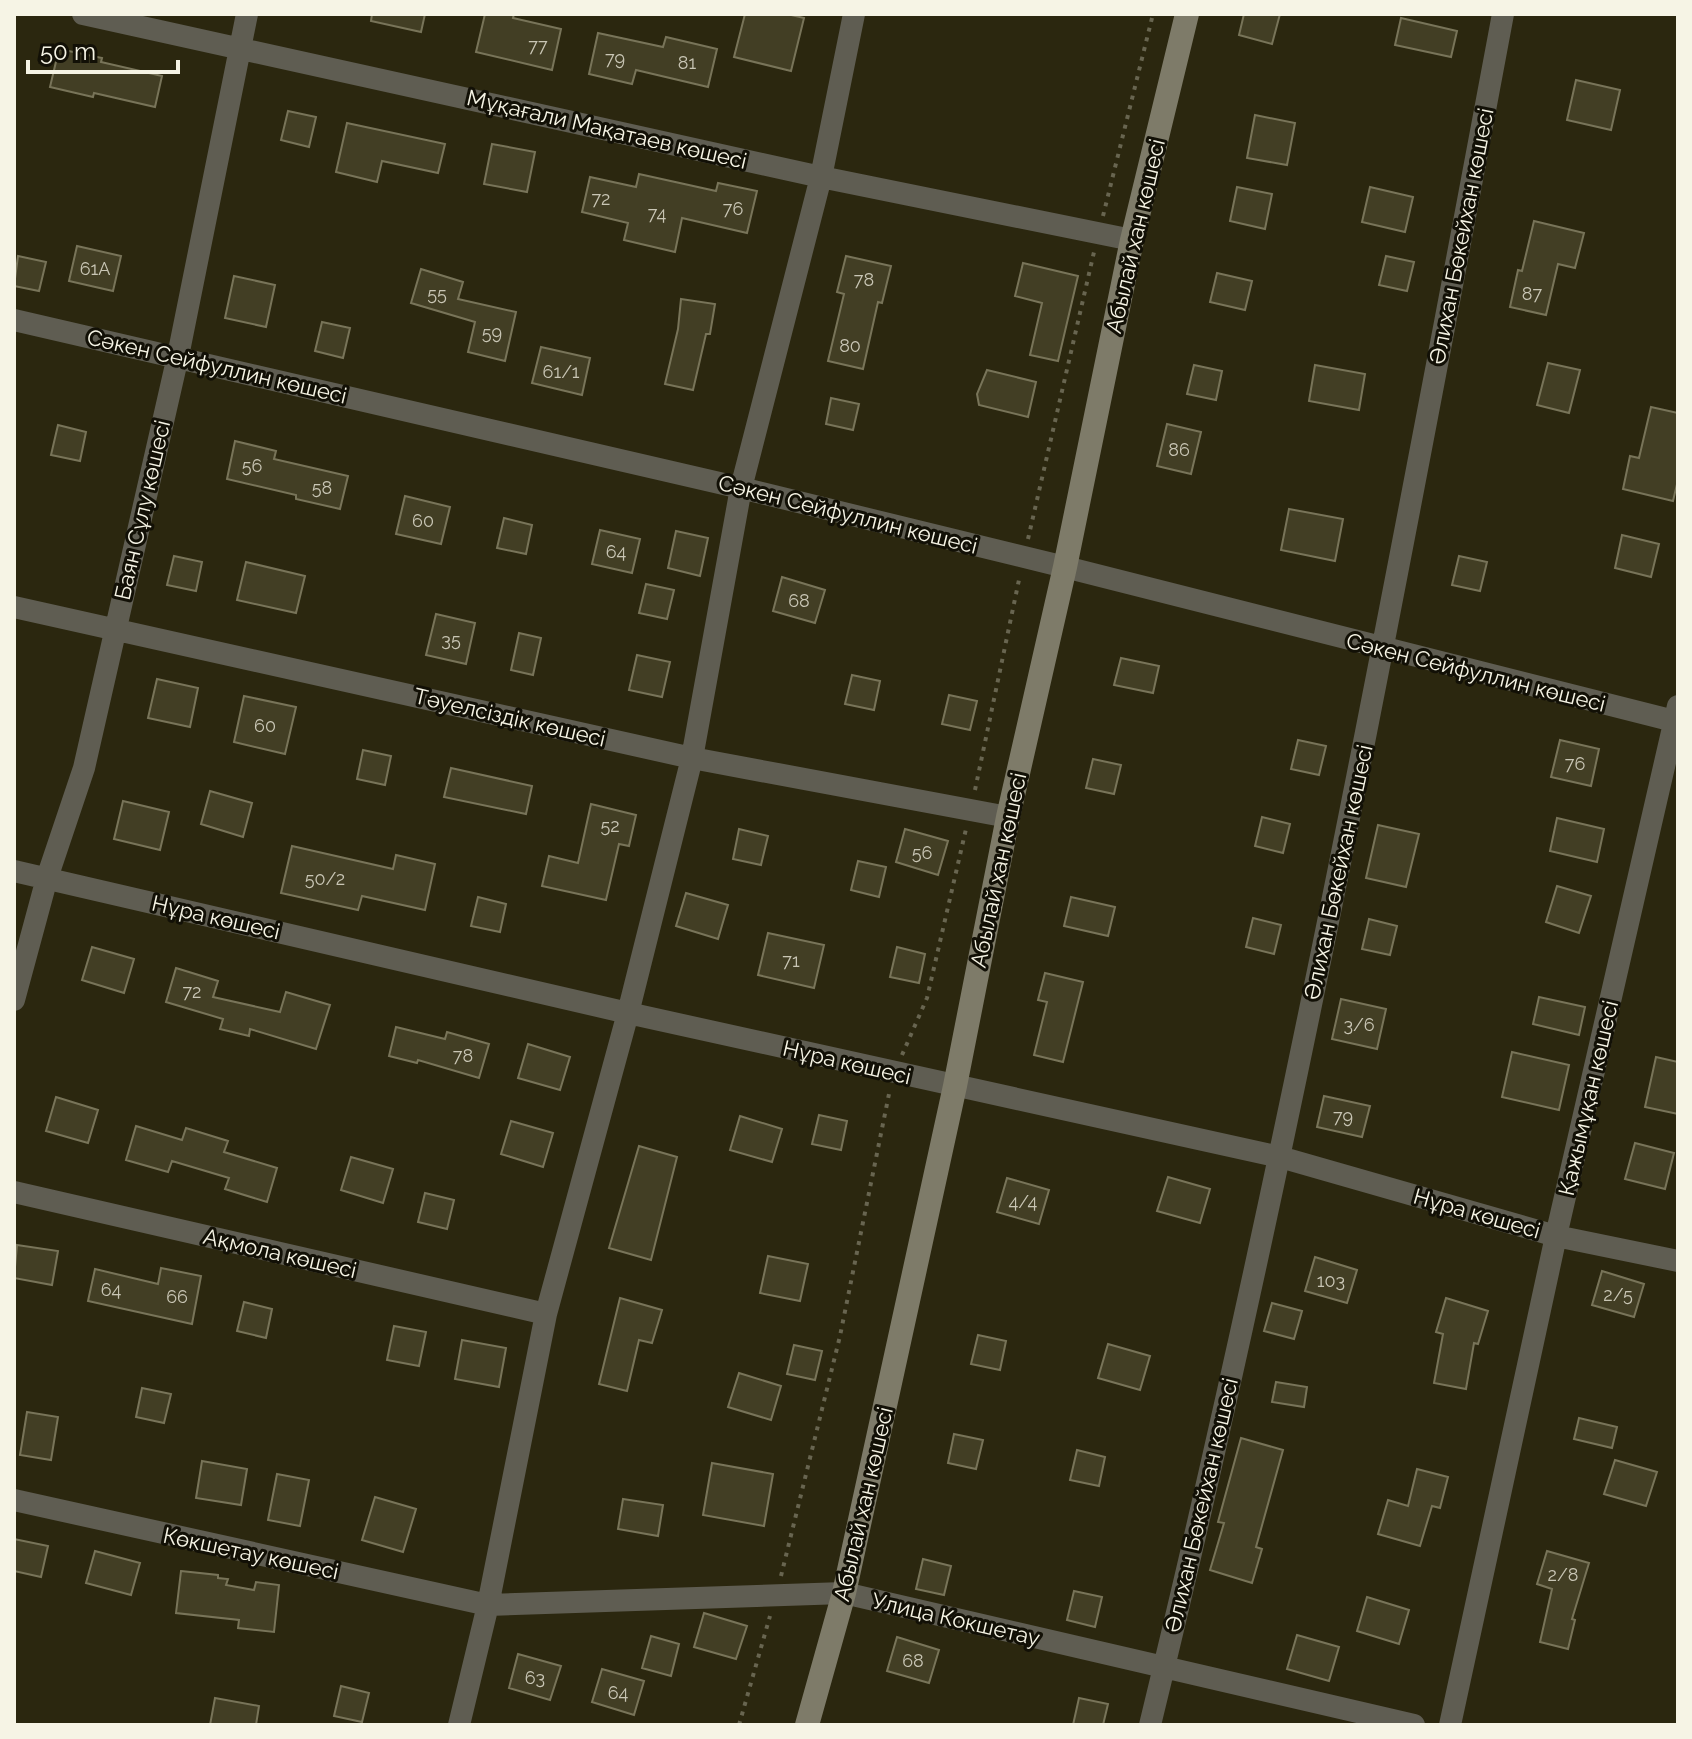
<svg xmlns="http://www.w3.org/2000/svg" width="1692" height="1739" font-family="Raleway,sans-serif">
	<style>
		.building { fill: #423e24; stroke: #787459; stroke-width: 2 }
		.lines { fill: none; stroke-linecap: round; stroke-linejoin: round }
		.path { stroke: #686550; stroke-width: 4; stroke-dasharray: 4 6; stroke-linecap: butt }
		.street { stroke: #5f5d52; stroke-width: 22 }
		.secondary { stroke: #7e7b69; stroke-width: 24 }
		.labels { text-anchor: middle; dominant-baseline: central; stroke-width: 6; stroke-linejoin: round; paint-order: stroke }
		.number-label { font-size: 18px; fill: #c9c6b5 }
		.street-label { font-size: 22px; fill: #f6f4e5; stroke: #121006 }
	</style>
	<rect width="100%" height="100%" fill="#2b270f"/>
	<path class="building" d="M372 14H425L421 32 371 21Z
		M485 14H514L513 18 561 29 552 70 476 52Z
		M745 14H787L804 18 791 71 734 57Z
		M1244 14H1280L1272 44 1239 35Z
		M1401 18 1457 31 1451 57 1395 45Z
		M598 33 663 47 666 37 717 49 708 87 636 70 632 84 589 74Z
		M59 49 102 58 101 62 162 76 155 107 94 93 93 97 50 87Z
		M1576 80 1620 90 1611 130 1567 120Z
		M288 111 316 117 309 147 281 140Z
		M1255 115 1295 123 1287 165 1247 158Z
		M347 123 445 144 438 173 382 161 377 182 336 172Z
		M492 144 535 152 527 192 484 184Z
		M639 174 716 191 718 183 757 191 747 233 682 218 675 252 624 240 628 223 582 212 590 177 636 187Z
		M1237 187 1272 194 1265 229 1230 221Z
		M1370 187 1413 197 1405 232 1362 222Z
		M1534 221 1584 233 1575 268 1558 264 1546 315 1510 307 1518 270 1522 271Z
		M77 246 121 256 113 291 69 281Z
		M18 256 46 262 39 291 14 286Z
		M846 256 891 266 882 303 878 302 863 369 828 361 844 294 837 292Z
		M1386 256 1414 262 1407 291 1379 285Z
		M1023 263 1078 276 1058 361 1030 355 1042 303 1015 296Z
		M421 269 463 282 458 299 516 312 505 361 468 352 475 322 411 303Z
		M1217 273 1252 281 1245 310 1210 302Z
		M234 276 275 285 266 327 225 318Z
		M681 299 715 304 710 334H706L693 390 665 384 678 329Z
		M322 322 350 328 343 358 315 351Z
		M541 347 590 358 582 395 532 383Z
		M1548 363 1580 370 1569 413 1537 405Z
		M1194 365 1222 371 1216 400 1187 394Z
		M1315 365 1365 374 1359 410 1309 401Z
		M987 370 1036 382 1028 417 979 405 977 394Z
		M831 398 859 404 853 430 826 424Z
		M1651 407 1678 413V480L1673 501 1623 489 1630 456 1639 458Z
		M1167 424 1201 432 1191 474 1157 466Z
		M58 425 86 432 80 461 51 455Z
		M235 441 276 451 274 459 348 476 340 509 296 499V495L227 479Z
		M405 496 450 507 441 544 396 534Z
		M1289 509 1343 519 1335 561 1281 550Z
		M504 518 532 525 526 554 497 548Z
		M600 530 640 539 632 573 592 564Z
		M676 531 708 538 700 576 668 568Z
		M1622 535 1659 544 1651 577 1615 568Z
		M174 556 202 562 196 591 167 585Z
		M1459 556 1487 562 1480 591 1452 585Z
		M246 562 305 576 296 613 237 600Z
		M782 577 825 590 815 623 773 611Z
		M646 584 674 590 667 619 639 613Z
		M436 614 475 623 466 664 426 655Z
		M519 633 541 638 533 675 511 670Z
		M637 655 670 662 662 697 629 690Z
		M1121 658 1159 666 1153 693 1114 685Z
		M852 675 880 681 874 710 845 704Z
		M157 679 198 688 190 727 148 718Z
		M949 695 977 701 970 730 942 724Z
		M244 696 296 707 285 754 234 742Z
		M1298 740 1326 746 1319 775 1291 769Z
		M1560 740 1599 749 1591 786 1551 777Z
		M363 750 391 756 385 785 357 779Z
		M1093 759 1121 765 1114 794 1086 788Z
		M451 768 532 786 526 814 444 797Z
		M210 791 252 803 243 837 201 824Z
		M123 801 169 812 160 850 114 839Z
		M591 804 636 815 629 846 619 844 606 900 542 886 549 856 578 863Z
		M1262 817 1290 824 1283 853 1255 846Z
		M1557 818 1604 829 1597 862 1550 851Z
		M1378 825 1419 834 1406 887 1366 878Z
		M739 829 768 836 761 865 733 859Z
		M905 829 948 841 938 875 896 862Z
		M292 846 393 869 396 855 435 864 425 910 362 896 358 910 281 893Z
		M858 861 886 867 879 897 851 890Z
		M1557 886 1591 896 1579 933 1546 922Z
		M686 893 728 905 718 939 676 926Z
		M478 897 506 904 500 932 471 926Z
		M1071 897 1115 907 1108 936 1064 926Z
		M1253 918 1281 925 1274 954 1246 947Z
		M1369 919 1397 926 1390 955 1362 949Z
		M768 933 824 945 814 988 758 975Z
		M92 947 134 959 124 993 82 980Z
		M897 947 925 954 919 983 890 977Z
		M176 968 218 981 213 997 280 1012 286 992 330 1005 316 1049 250 1029 249 1036 220 1029 223 1019 166 1002Z
		M1045 973 1083 982 1063 1062 1034 1055 1047 1002 1038 1000Z
		M1539 997 1585 1007 1579 1035 1533 1024Z
		M1341 999 1386 1009 1377 1049 1332 1039Z
		M396 1027 445 1039 447 1032 489 1044 479 1078 418 1060 417 1063 389 1056Z
		M528 1044 570 1057 560 1090 518 1078Z
		M1512 1052 1569 1065 1559 1110 1502 1097Z
		M1656 1057 1678 1062V1114L1645 1107Z
		M1324 1096 1370 1106 1362 1137 1317 1127Z
		M56 1097 98 1110 88 1143 46 1131Z
		M819 1115 847 1121 841 1150 812 1144Z
		M740 1116 782 1129 772 1162 730 1150Z
		M511 1121 553 1133 543 1167 501 1154Z
		M136 1126 182 1140 186 1128 228 1141 224 1152 277 1168 267 1202 225 1189 229 1178 172 1161 168 1172 126 1160Z
		M1635 1143 1674 1153 1665 1189 1625 1179Z
		M639 1146 677 1157 651 1260 609 1248Z
		M351 1157 393 1169 383 1203 341 1190Z
		M1168 1177 1210 1189 1200 1223 1157 1211Z
		M1007 1178 1049 1190 1039 1224 997 1212Z
		M425 1193 454 1200 447 1229 418 1222Z
		M17 1245 58 1251 52 1285 14 1278Z
		M768 1256 808 1264 800 1301 760 1293Z
		M1315 1257 1357 1270 1347 1303 1305 1291Z
		M161 1268 201 1276 192 1324 88 1301 95 1269 158 1284Z
		M1602 1271 1644 1284 1634 1317 1592 1305Z
		M620 1298 662 1310 652 1343 639 1340 627 1391 599 1384Z
		M1446 1298 1488 1311 1478 1344 1474 1343 1466 1389 1434 1383 1443 1334 1436 1332Z
		M244 1302 272 1309 266 1338 237 1331Z
		M1272 1303 1302 1311 1294 1339 1264 1331Z
		M394 1326 426 1332 419 1366 387 1360Z
		M978 1335 1006 1341 1000 1370 971 1364Z
		M462 1340 506 1348 499 1387 455 1379Z
		M1108 1344 1150 1356 1140 1390 1098 1378Z
		M794 1345 822 1351 815 1380 787 1374Z
		M739 1373 781 1386 771 1420 728 1407Z
		M1276 1382 1307 1387 1304 1407 1272 1402Z
		M142 1388 171 1394 164 1423 136 1417Z
		M27 1412 58 1417 51 1460 20 1455Z
		M1579 1418 1617 1427 1612 1448 1574 1439Z
		M954 1434 983 1440 976 1469 948 1463Z
		M1241 1438 1283 1450 1256 1547 1262 1549 1252 1583 1210 1570 1224 1523 1218 1522Z
		M1077 1450 1105 1457 1099 1486 1070 1480Z
		M1615 1460 1657 1472 1646 1506 1604 1494Z
		M202 1461 247 1469 241 1505 196 1498Z
		M712 1463 773 1474 764 1526 703 1515Z
		M1417 1469 1448 1477 1440 1508 1432 1506 1420 1546 1378 1534 1388 1500 1408 1506Z
		M277 1474 309 1480 300 1526 268 1520Z
		M375 1497 416 1509 403 1552 362 1540Z
		M623 1499 663 1505 658 1536 618 1529Z
		M14 1539 48 1546 41 1577 14 1571Z
		M95 1551 140 1563 131 1595 86 1583Z
		M1547 1551 1589 1563 1572 1619 1575 1620 1568 1649 1540 1642 1552 1589 1537 1584Z
		M923 1559 951 1566 944 1595 916 1589Z
		M181 1571 218 1575V1578L228 1579 226 1585 254 1590 256 1582 279 1585 274 1632 238 1628 239 1620 176 1613Z
		M1074 1591 1102 1597 1095 1627 1067 1620Z
		M1367 1597 1409 1610 1399 1644 1357 1631Z
		M704 1613 747 1626 736 1659 694 1647Z
		M1297 1635 1339 1647 1329 1681 1287 1669Z
		M651 1636 679 1644 671 1676 642 1668Z
		M897 1637 939 1650 929 1683 887 1671Z
		M518 1654 561 1666 550 1700 509 1688Z
		M602 1669 644 1681 634 1715 592 1702Z
		M341 1686 369 1693 362 1722 334 1716Z
		M215 1698 259 1706 256 1725H210Z
		M1079 1698 1108 1704 1103 1725H1073Z"/>
	<g class="lines">
		<path class="path" d="M1103 216 1153 14
			M1028 539 1094 252
			M975 790 1020 575
			M902 1055 927 998 966 829
			M781 1576 840 1336 890 1089
			M739 1725 770 1616"/>
		<path class="street" d="M83 14 821 177 1132 240
			M14 320 741 488 1065 567 1678 722
			M14 607 692 758 1008 817
			M14 871 628 1013 1280 1157 1556 1236 1678 1261
			M14 1000 47 878 84 768 178 356 247 14
			M14 1192 546 1314
			M14 1500 488 1605 844 1593 1414 1725
			M459 1725 488 1605 546 1314 628 1013 692 758 741 488 821 177 854 14
			M1150 1725C1288 1159 1396 587 1503 14
			M1450 1725 1556 1236 1678 706"/>
		<path class="secondary" d="M807 1725 844 1593 955 1086 1008 817 1065 567 1132 240 1187 14"/>
	</g>
	<g class="labels">
		<g class="number-label">
			<text x="538" y="45">77</text>
			<text x="615" y="58">79</text>
			<text x="687" y="62">81</text>
			<text x="601" y="198">72</text>
			<text x="733" y="208">76</text>
			<text x="657" y="213">74</text>
			<text x="95" y="268">61А</text>
			<text x="864" y="279">78</text>
			<text x="437" y="293">55</text>
			<text x="1532" y="293">87</text>
			<text x="492" y="332">59</text>
			<text x="850" y="345">80</text>
			<text x="561" y="371">61/1</text>
			<text x="1179" y="449">86</text>
			<text x="252" y="465">56</text>
			<text x="322" y="487">58</text>
			<text x="423" y="520">60</text>
			<text x="616" y="551">64</text>
			<text x="799" y="600">68</text>
			<text x="451" y="639">35</text>
			<text x="265" y="725">60</text>
			<text x="1575" y="763">76</text>
			<text x="610" y="825">52</text>
			<text x="922" y="852">56</text>
			<text x="325" y="878">50/2</text>
			<text x="791" y="960">71</text>
			<text x="192" y="991">72</text>
			<text x="1359" y="1024">3/6</text>
			<text x="463" y="1055">78</text>
			<text x="1343" y="1116">79</text>
			<text x="1023" y="1201">4/4</text>
			<text x="1331" y="1280">103</text>
			<text x="111" y="1289">64</text>
			<text x="1618" y="1294">2/5</text>
			<text x="177" y="1296">66</text>
			<text x="1563" y="1574">2/8</text>
			<text x="913" y="1660">68</text>
			<text x="535" y="1677">63</text>
			<text x="618" y="1692">64</text>
		</g>
		<g class="street-label">
			<text transform="translate(607 129) rotate(13)">Мұқағали Мақатаев көшесі</text>
			<text transform="translate(1135 236) rotate(-77)">Абылай хан көшесі</text>
			<text transform="translate(1461 236) rotate(-79)">Әлихан Бөкейхан көшесі</text>
			<text transform="translate(217 366) rotate(13)">Сәкен Сейфуллин көшесі</text>
			<text transform="translate(142 510) rotate(-77)">Баян Сұлу көшесі</text>
			<text transform="translate(848 514) rotate(14)">Сәкен Сейфуллин көшесі</text>
			<text transform="translate(1476 672) rotate(14)">Сәкен Сейфуллин көшесі</text>
			<text transform="translate(510 717) rotate(13)">Тәуелсіздік көшесі</text>
			<text transform="translate(998 870) rotate(-78)">Абылай хан көшесі</text>
			<text transform="translate(1338 872) rotate(-78)">Әлихан Бөкейхан көшесі</text>
			<text transform="translate(216 917) rotate(13)">Нұра көшесі</text>
			<text transform="translate(847 1062) rotate(13)">Нұра көшесі</text>
			<text transform="translate(1588 1098) rotate(-77)">Қажымұқан көшесі</text>
			<text transform="translate(1477 1213) rotate(16)">Нұра көшесі</text>
			<text transform="translate(280 1253) rotate(13)">Ақмола көшесі</text>
			<text transform="translate(863 1504) rotate(-77)">Абылай хан көшесі</text>
			<text transform="translate(1201 1505) rotate(-77)">Әлихан Бөкейхан көшесі</text>
			<text transform="translate(251 1553) rotate(12)">Көкшетау көшесі</text>
			<text transform="translate(956 1619) rotate(13)">Улица Кокшетау</text>
		</g>
	</g>
	<rect width="1692" height="1739" fill="none" stroke="#f6f4e5" stroke-width="32"/>
	<path d="M28 60v12h150v-12" fill="none" stroke="#f6f4e5" stroke-width="4"/>
	<text x="40" y="60" font-size="24" fill="#f6f4e5" stroke="#121006" stroke-width="6" paint-order="stroke">50 m</text>
</svg>
